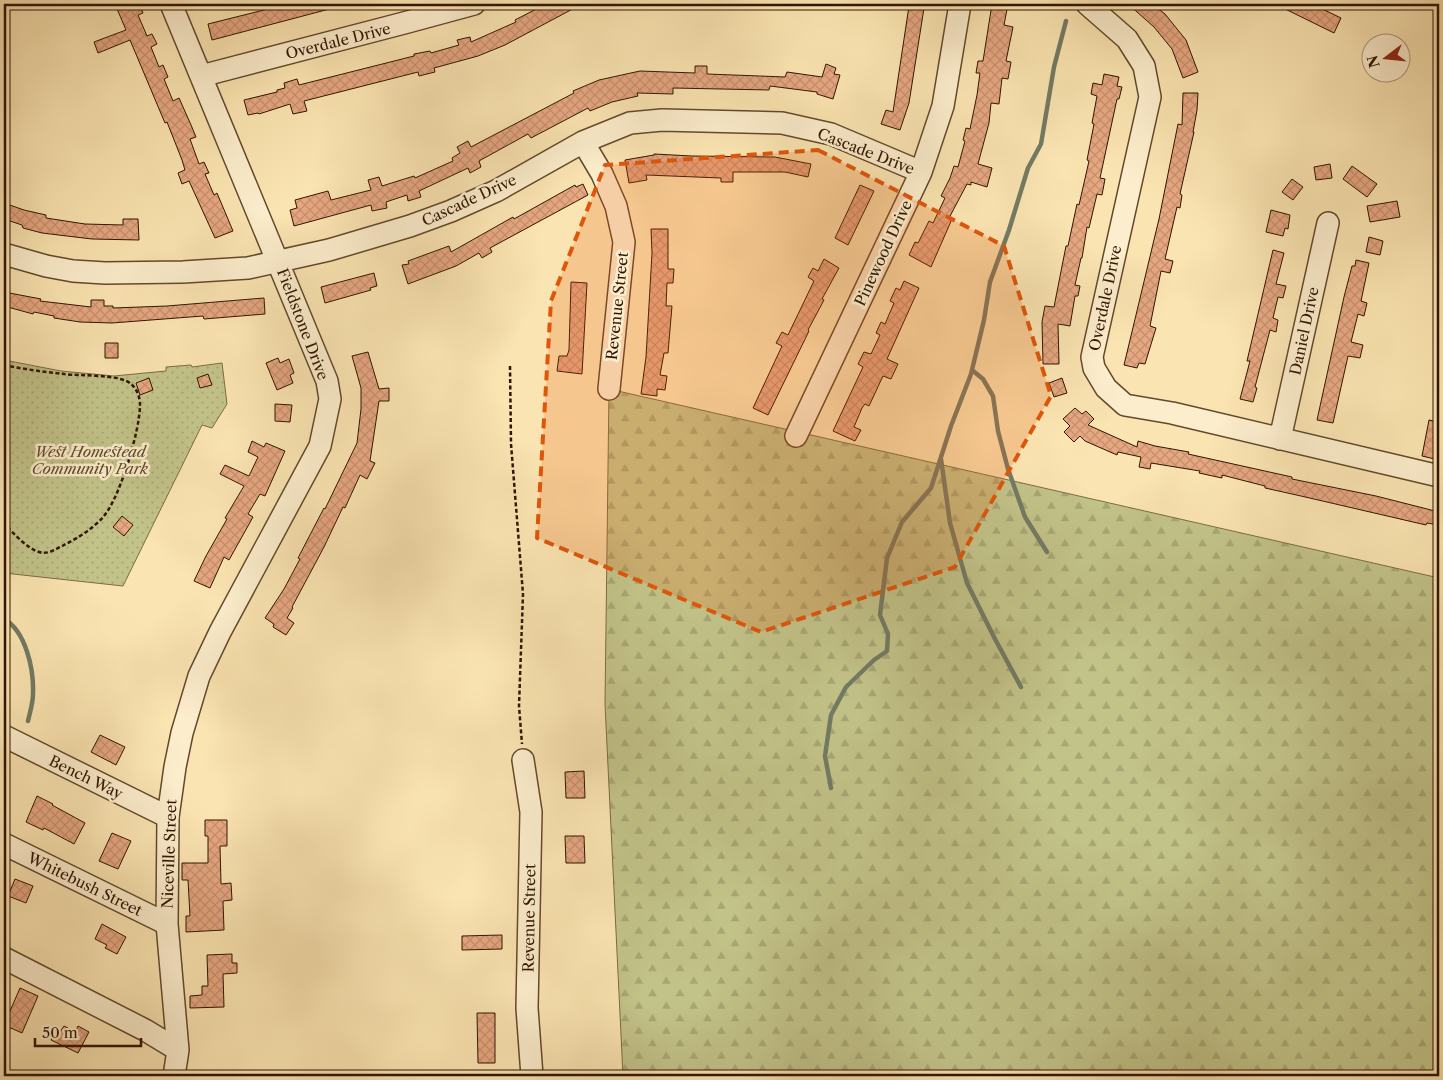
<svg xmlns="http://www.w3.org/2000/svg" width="1443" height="1080" font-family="'Libre Caslon Text',serif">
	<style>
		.forest { fill: url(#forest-firs); stroke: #7a6c44 }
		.park { fill: url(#park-dots); stroke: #7a6c44 }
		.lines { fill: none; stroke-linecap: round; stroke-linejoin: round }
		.stream { stroke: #737b64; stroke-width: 4.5 }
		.building { fill: url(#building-cross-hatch); stroke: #311500 }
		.minor-casing { stroke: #63492c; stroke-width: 24 }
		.path { stroke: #311500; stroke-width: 2.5; stroke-dasharray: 4 2.5; stroke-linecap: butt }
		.minor { stroke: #fcedcc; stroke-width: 21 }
		.marked { fill: #df560b; fill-opacity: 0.2; stroke: #df560b; stroke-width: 4; stroke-dasharray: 10 6; stroke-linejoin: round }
		.labels { text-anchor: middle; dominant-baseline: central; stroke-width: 5; stroke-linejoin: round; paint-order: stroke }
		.street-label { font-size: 15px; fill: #311500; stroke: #fcedcc }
		.park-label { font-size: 15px; font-style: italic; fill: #5c4929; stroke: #fcedcc }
	</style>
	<defs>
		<pattern id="forest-firs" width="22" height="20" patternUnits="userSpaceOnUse" patternTransform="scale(1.25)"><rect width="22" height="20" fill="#c2c389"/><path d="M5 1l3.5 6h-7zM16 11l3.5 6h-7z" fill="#a7a774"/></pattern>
		<pattern id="park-dots" width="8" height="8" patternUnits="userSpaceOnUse" patternTransform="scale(1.25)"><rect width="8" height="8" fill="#c2c389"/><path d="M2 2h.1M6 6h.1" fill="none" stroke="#a7a774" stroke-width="1.8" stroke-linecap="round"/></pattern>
		<pattern id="building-cross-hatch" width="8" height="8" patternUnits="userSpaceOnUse" patternTransform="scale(1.25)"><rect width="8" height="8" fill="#e6a781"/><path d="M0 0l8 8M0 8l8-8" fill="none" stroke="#c68f6e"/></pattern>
	</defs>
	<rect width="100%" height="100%" fill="#fae4b1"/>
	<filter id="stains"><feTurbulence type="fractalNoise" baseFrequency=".004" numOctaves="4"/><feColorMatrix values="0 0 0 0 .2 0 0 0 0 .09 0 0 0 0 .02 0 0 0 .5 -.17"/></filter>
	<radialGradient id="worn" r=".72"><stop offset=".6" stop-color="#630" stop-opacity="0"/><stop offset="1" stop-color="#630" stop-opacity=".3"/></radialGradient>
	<path class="forest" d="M609 389 1439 578V1076H623L605 704Z"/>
	<path class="park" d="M4 360 61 371 114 376 166 371V367L191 365 192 367 222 363 227 404 212 428 202 425 123 586 4 573Z"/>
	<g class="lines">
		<path class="stream" d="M972 370 983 379 993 396 998 431 1008 469 1025 517 1047 552
			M941 459 950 523 967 583 995 639 1021 687
			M4 619C26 631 34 670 33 694 33 703 30 712 28 721
			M831 788 825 756 831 715 846 687 874 660 887 651 888 634 880 615 887 558 902 522 931 488 951 426 971 374 984 320 990 282 1009 230 1028 168 1041 144 1054 67 1066 21"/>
	</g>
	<path class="building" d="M115 4H139L143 13 138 15 147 36 152 34 157 44 151 47 159 67 163 65 168 77 164 79 173 101 179 98 191 125 196 137 190 139 199 164 204 162 209 173 205 174 214 195 217 193 233 231 215 238 189 181 182 184 178 173 185 170 182 160 167 122 165 123 130 40 98 53 94 42 126 30Z
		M288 4H337V7L212 40 208 24Z
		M546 4H582L505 45 478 56 434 68 435 72 419 76 418 72 304 101 307 111 293 114 290 104 259 114 258 113 248 115 244 100 277 92V90L285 88 284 83 297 79 299 85 414 56V54L430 51 431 53 459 45 457 40 470 37 471 42 516 22 515 20Z
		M992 4H1008L1004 25 1013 27 1006 61 1011 62 1008 79 1002 78 999 104 991 103 989 123 978 164 992 168 987 187 971 182V185L967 184 949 218 952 219 931 267 909 255 915 242 918 243 929 221 933 223 945 198 941 196 950 178 954 166 958 167 965 141 963 140 966 128 970 129 977 95 980 73H976L978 61H983Z
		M1128 4H1152L1165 14 1186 40 1198 72 1183 78 1172 49 1154 27Z
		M1275 4H1312L1341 18 1334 33Z
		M909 6 924 8 909 103 900 130 881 124 886 110 893 112Z
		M826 64 836 68 834 74 840 75 833 99 817 94V92L770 86 769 90 673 88V94L637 93 638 96 612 102 590 111 588 108 531 138 528 134 479 161 481 167 470 173 468 168 419 191 421 197 408 201 407 195 386 202 387 208 372 211 371 205 294 226 290 210 297 208 295 200 328 191 331 200 371 190 368 180 379 177 382 186 414 176 415 178 453 161 452 158 460 153 457 147 468 141 471 147 574 93 573 91 599 80 640 71 695 73V66H707V74L785 77 787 72 822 77Z
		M1104 74 1119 77 1117 86 1122 87 1119 99H1117L1100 178 1105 179 1102 195 1097 194 1089 228 1087 227 1082 258H1081L1075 285 1080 286 1078 296H1075L1070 326 1058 324 1059 364H1043L1042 322 1045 306 1054 307 1066 246H1068L1077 204 1079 205 1089 161 1087 160 1094 124 1092 123 1097 96 1091 94 1093 83 1102 85Z
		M1183 93H1198L1197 110 1193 132H1194L1180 194 1182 195 1180 208 1177 207 1165 259 1173 261 1170 273 1161 271 1150 326 1156 328 1145 364 1139 363 1137 368 1124 365 1159 219 1178 124 1182 125Z
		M654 154 692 156 775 157 811 164 808 177 785 172H733V182H721V178L646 175 647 180 629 183 625 160 654 155Z
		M1330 164 1332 178 1316 180 1314 167Z
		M1352 166 1377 184 1367 197 1343 179Z
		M1292 179 1303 187 1293 200 1282 192Z
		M583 184 588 195 490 248 492 252 482 258 479 253 456 266 408 284 402 265 409 264 408 261 449 246 451 252 513 217 514 219 575 185 576 187Z
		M860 185 874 191 848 245 835 238Z
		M1397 201 1400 217 1370 222 1367 206Z
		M4 203 24 210 46 215V218L85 224 123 225V219H138L139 240 92 239 42 233 23 228 22 225 4 219Z
		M1271 210 1290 215 1288 229 1285 228 1283 236 1266 232Z
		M651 229H668V269H674L673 283H667L666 306H672L668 353H664L660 375 667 376 665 390 657 389V396L641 394 646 357 652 253Z
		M1369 237 1383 241 1380 255 1366 252Z
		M1273 250 1284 253 1276 284 1286 286 1283 298 1278 297 1273 318 1278 320 1276 332 1270 330 1255 387 1257 388 1253 402 1240 399 1250 361H1247Z
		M824 259 839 268 822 299 824 300 808 330 809 331 768 415 753 408 782 346 776 343 782 332 788 335 814 281 808 277 813 268 818 271Z
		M1356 260 1369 263 1361 301 1367 303 1364 316 1358 314 1351 342 1363 345 1360 358 1348 356 1333 423 1317 420 1344 297 1352 266H1355Z
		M374 273 377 286 370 288 371 290 325 303 321 287Z
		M904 281 919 288 887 359 898 364 891 379 883 376 869 406 865 404 862 408 854 427 861 430 855 441 833 431 863 367 858 364 864 352 871 354 880 335 876 333 881 322 885 324 894 303 890 301 896 288 900 290Z
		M571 282 587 283 582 374 557 371 559 356H567L569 350Z
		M4 292 41 299 40 301 91 307V300H104V306H113V308L167 306 264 298 265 314 204 319 203 316 112 323 80 322 54 318V316L34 312 33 314 4 306Z
		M105 343H118V358H105Z
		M368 352 379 389 389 388V401H379L370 461 375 463 367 479 360 475 345 508 343 507 324 547 292 607 293 608 287 618 294 623 286 635 273 627 274 624 265 618 284 589 300 559 298 558 324 508 325 509 357 443 361 409V388L352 356Z
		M278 358 280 363 289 359 294 373 290 375 293 383 277 390 266 363Z
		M208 374 212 385 200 388 197 378Z
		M149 378 153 390 140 395 136 383Z
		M1062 378 1067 393 1054 397 1049 383Z
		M275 404 292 405 290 422 275 421Z
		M1075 408 1082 414 1086 411 1094 419 1088 425 1137 447 1138 441 1155 446 1189 452 1188 454 1292 477V479L1376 496 1439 512V525L1427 523 1426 525 1301 496 1265 488V486L1222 475V478L1199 473 1200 471 1151 463 1150 469 1139 467 1141 457 1118 452 1117 455 1085 441 1080 436 1074 442 1064 432 1070 426 1063 419Z
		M1429 420 1439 422V460L1422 456Z
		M252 441 264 447 266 443 285 451 265 496 260 494 248 514 253 517 229 560 224 557 210 588 194 581 206 556 227 519 225 518 244 486 220 474 225 465 249 476 258 457 248 452Z
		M122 516 133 525 124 536 113 527Z
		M100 735 125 747 116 765 91 752Z
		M584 771 585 798H566L565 772Z
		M37 796 53 804 52 805 85 823 74 844 44 828 43 830 26 822Z
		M205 820H227V846H220L221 884 231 883 232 900 223 901 224 930 186 932V916H190L188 880H182V863H208V836H205Z
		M112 833 131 841 118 869 99 861Z
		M565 836H584L585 863H566Z
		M15 879 33 886 26 903 8 896Z
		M102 924 126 937 117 954 105 948 107 945 95 939Z
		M502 935V949L462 950V936Z
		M232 954V963H237V973L223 974 224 1007 190 1008V996L202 995V986H208L207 955Z
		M20 988 38 996 22 1033 4 1025Z
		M477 1013H495V1063H478Z
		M64 1026 75 1032 78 1026 89 1032 78 1053 51 1040 56 1030 60 1032Z"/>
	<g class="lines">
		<defs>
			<path id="minor" d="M171 4 327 381 330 399 320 446 220 632 199 676 182 733 175 767 168 817 167 924 178 1050 174 1076
				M1087 4 1127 39 1144 66 1150 97 1092 357 1094 368 1106 388 1125 405 1172 413 1439 476
				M201 76 404 23 474 4
				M583 142 602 174 616 206 624 242 609 389
				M4 254 46 266 73 271 105 273 183 272 248 268 329 250 410 226 451 211 496 191 583 142 630 123 662 120 782 123 831 134 921 172
				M796 436 921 172 943 106 960 4
				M1280 439 1328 223
				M4 736 168 817
				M523 760 531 812 527 1008 532 1076
				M4 844 167 924
				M4 958 145 1030 178 1050"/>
		</defs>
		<use href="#minor" class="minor-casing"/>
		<path class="path" d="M4 365C23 369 44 372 64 374 79 376 121 374 131 384 137 389 140 397 140 405 140 430 120 497 104 516 94 528 78 538 64 545 56 549 48 555 39 552 26 548 14 533 4 524
			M510 366 511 444 523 594 519 706 522 744"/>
		<use href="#minor" class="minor"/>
	</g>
	<path class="marked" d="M818 150 1004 246 1051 396 955 567 761 632 537 538 551 301 605 165Z"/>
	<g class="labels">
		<g class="street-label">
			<text transform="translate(338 41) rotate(-14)">Overdale Drive</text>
			<text transform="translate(866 151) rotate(21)">Cascade Drive</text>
			<text transform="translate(469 200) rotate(-25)">Cascade Drive</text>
			<text transform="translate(883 253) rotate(-65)">Pinewood Drive</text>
			<text transform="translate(1105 298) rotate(-78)">Overdale Drive</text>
			<text transform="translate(617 306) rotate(-84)">Revenue Street</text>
			<text transform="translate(303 324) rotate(69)">Fieldstone Drive</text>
			<text transform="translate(1304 331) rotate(-78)">Daniel Drive</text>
			<text transform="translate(86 777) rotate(26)">Bench Way</text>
			<text transform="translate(169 854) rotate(-88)">Niceville Street</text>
			<text transform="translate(85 884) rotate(26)">Whitebush Street</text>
			<text transform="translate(529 918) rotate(-89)">Revenue Street</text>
		</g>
		<g class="park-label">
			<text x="90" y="451">West Homestead<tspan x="90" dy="17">Community Park</tspan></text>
		</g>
	</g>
	<rect width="1443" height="1080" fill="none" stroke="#fae4b1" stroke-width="20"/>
	<rect x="5" y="5" width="1433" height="1070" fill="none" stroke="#311500" stroke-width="2.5"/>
	<rect x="10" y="10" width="1423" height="1060" fill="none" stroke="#311500"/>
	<g transform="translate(1386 58) rotate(254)"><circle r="24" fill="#fcedcc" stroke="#ab977a"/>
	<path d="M0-4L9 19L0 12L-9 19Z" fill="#8f2418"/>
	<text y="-8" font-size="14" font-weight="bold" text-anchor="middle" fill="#311500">N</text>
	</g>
	<path d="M35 1038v8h106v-8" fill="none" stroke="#311500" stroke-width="2.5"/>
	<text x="42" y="1038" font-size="15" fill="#311500" stroke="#fcedcc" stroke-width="4" paint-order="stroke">50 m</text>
	<rect width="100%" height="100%" filter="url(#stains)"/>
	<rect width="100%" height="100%" fill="url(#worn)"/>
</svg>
